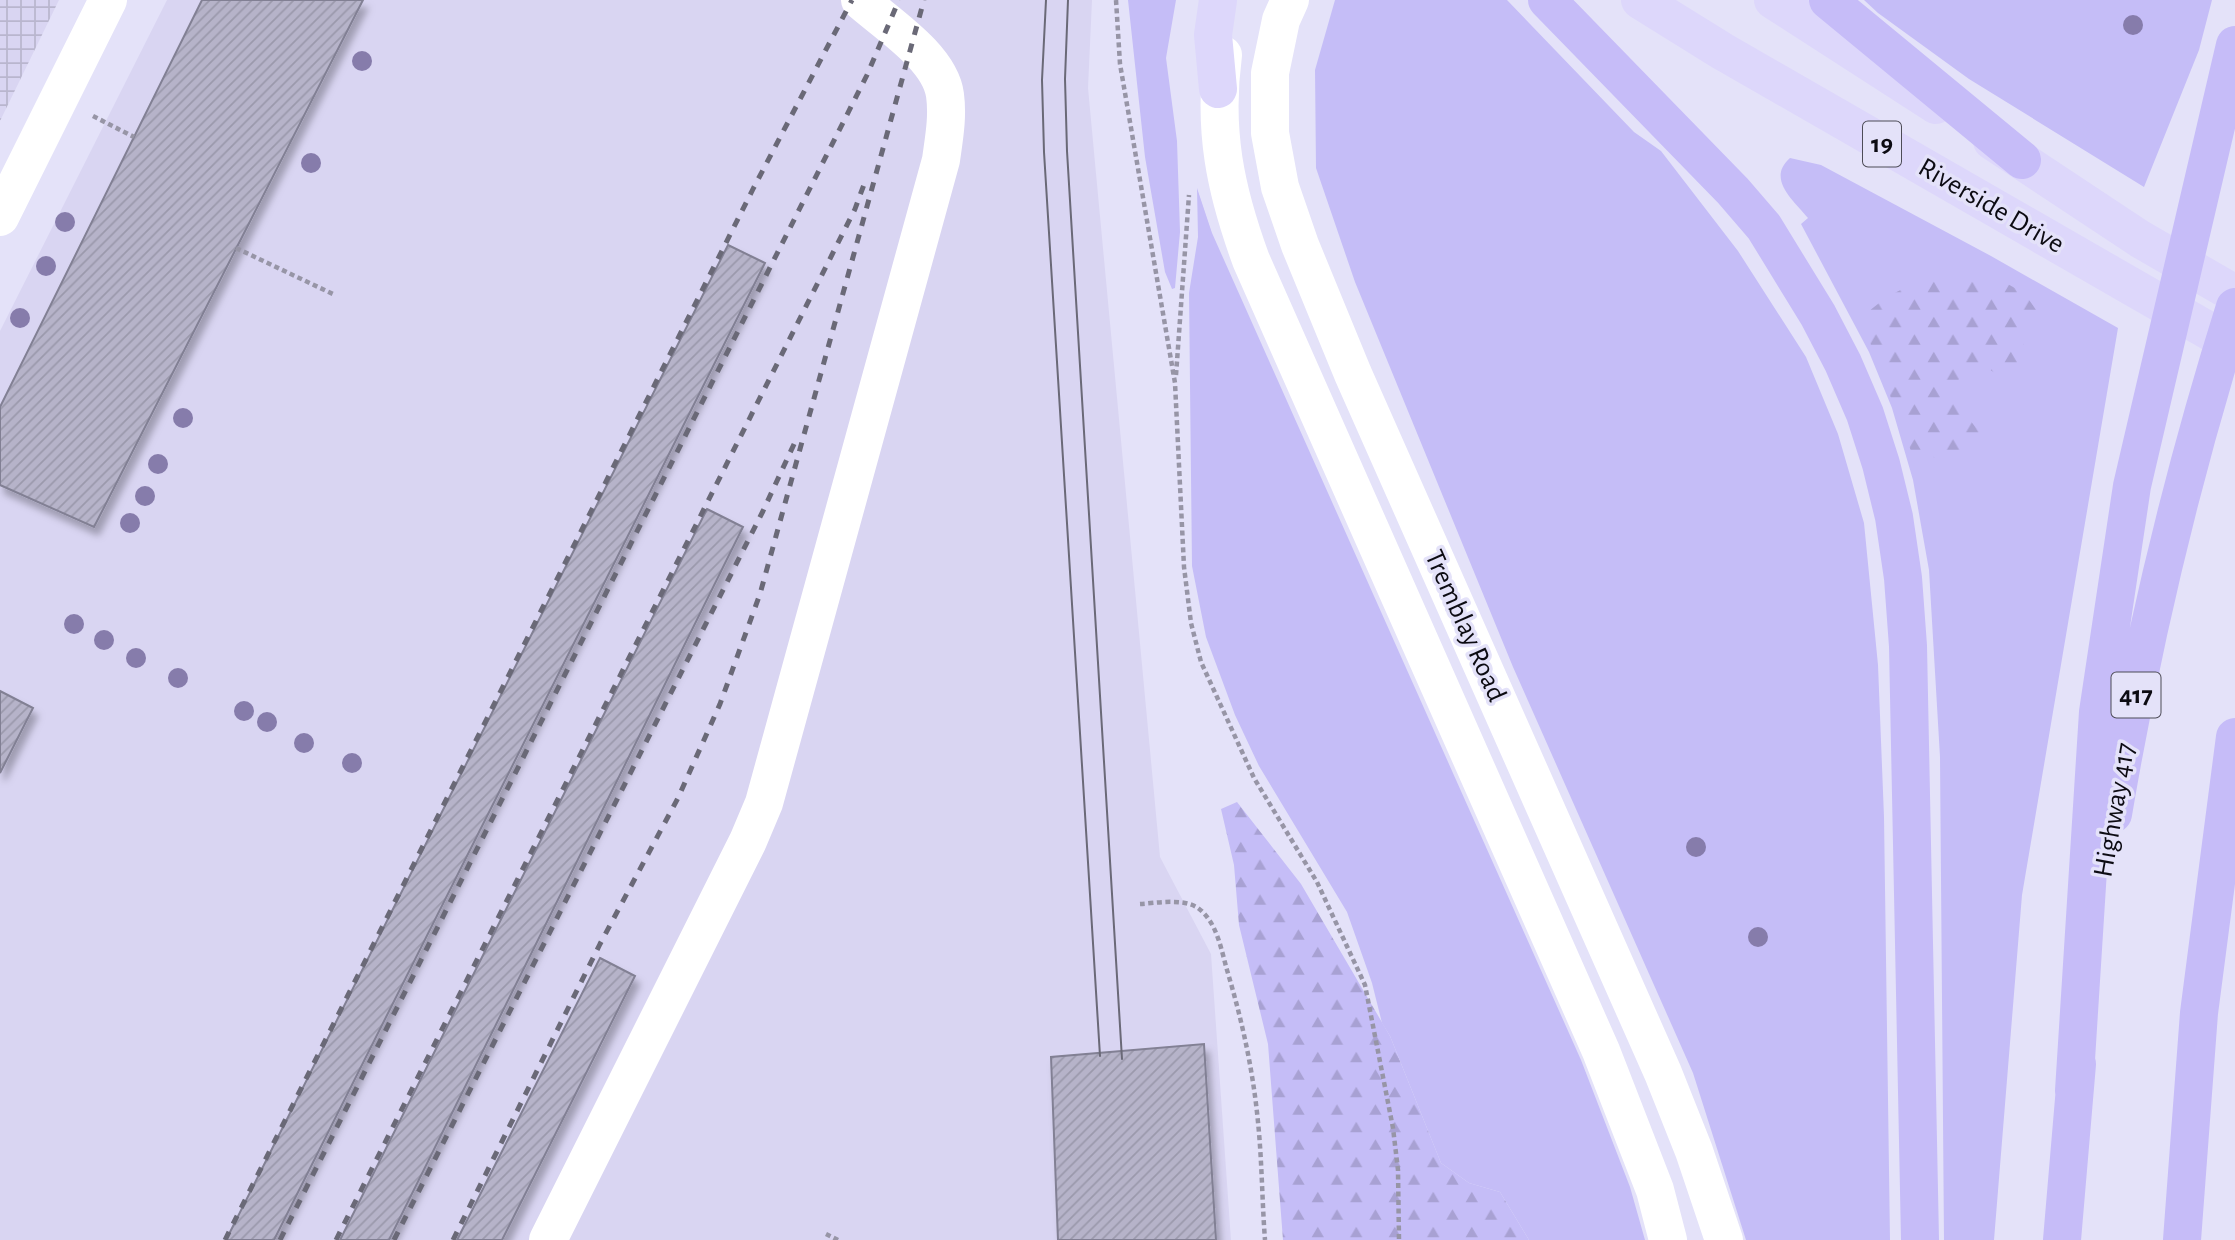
<svg xmlns="http://www.w3.org/2000/svg" width="2235" height="1240" font-family="'Alegreya Sans',sans-serif">
	<style>
		.built { fill: #d9d5f2 }
		.industrial { fill: url(#industrial-grid) }
		.green { fill: #c5bdf7 }
		.forest { fill: url(#forest-firs) }
		.building { fill: url(#building-hatch); stroke: #828094; stroke-width: 2; filter: url(#shadow) }
		.lines { fill: none; stroke-linecap: round; stroke-linejoin: round }
		.path { stroke: #9795a6; stroke-width: 4.5; stroke-dasharray: 5 3.5; stroke-linecap: butt }
		.minor { stroke: #fff; stroke-width: 38 }
		.major { stroke: #ddd7fb; stroke-width: 38 }
		.highway { stroke: #c6bcf8; stroke-width: 38 }
		.tram { stroke: #6a6977; stroke-width: 2 }
		.rail { stroke: #6a6977; stroke-width: 5; stroke-dasharray: 9 9; stroke-linecap: butt }
		.tree { fill: #867cab }
		.labels { text-anchor: middle; dominant-baseline: central; stroke-width: 7; stroke-linejoin: round; paint-order: stroke }
		.shield { fill: #e4e2f9; stroke: #4d4c57; stroke-width: 2 }
		.shield-label { font-size: 26px; font-weight: bold; fill: #0c0b12 }
		.street-label { font-size: 28px; fill: #0c0b12; stroke: #e4e2f9 }
	</style>
	<defs>
		<pattern id="industrial-grid" width="8" height="8" patternUnits="userSpaceOnUse" patternTransform="scale(1.75)"><rect width="8" height="8" fill="#d9d5f2"/><path d="M0 4h8M4 0v8" fill="none" stroke="#b9b6ce"/></pattern>
		<pattern id="forest-firs" width="22" height="20" patternUnits="userSpaceOnUse" patternTransform="scale(1.75)"><rect width="22" height="20" fill="#c5bdf7"/><path d="M5 1l3.5 6h-7zM16 11l3.5 6h-7z" fill="#a8a1d3"/></pattern>
		<pattern id="building-hatch" width="6" height="6" patternUnits="userSpaceOnUse" patternTransform="scale(1.75)"><rect width="6" height="6" fill="#b6b3c9"/><path d="M-1 1l2-2M0 6l6-6M5 7l2-2" fill="none" stroke="#9b99ac"/></pattern>
		<filter id="shadow"><feDropShadow dx="4.5" dy="8" stdDeviation="3.5" flood-color="#0004"/></filter>
	</defs>
	<rect width="100%" height="100%" fill="#e4e2f9"/>
	<path class="built" d="M167 0H1092L1088 88 1160 857 1211 954 1231 1240H0V331Z"/>
	<path class="industrial" d="M0 0H59L0 121Z"/>
	<path class="green" d="M1128 0H1176L1166 58 1177 141 1180 232 1175 288 1172 289 1165 272 1145 157Z
		M1335 0H1507L1634 132 1661 151 1738 251 1806 357 1838 434 1864 523 1878 665 1884 817 1890 1240H1746L1693 1073 1513 667 1355 282 1316 168 1315 70Z
		M1864 0H2212L2199 50 2144 187 1969 79 1878 13Z
		M1790 158 1821 165 1991 256 2118 328 2022 895 1994 1240H1944L1940 757 1929 570 1913 480 1892 408 1869 352 1801 224 1808 218C1794 201 1766 179 1790 158Z
		M1197 188 1212 233 1581 1060 1630 1187 1645 1240H1529L1500 1192 1469 1183 1441 1163 1390 1036 1382 1023 1372 983 1347 912 1259 766 1235 715 1206 637 1192 566 1189 293 1198 237Z"/>
	<path class="forest" d="M1941 276H1993L2024 293 2037 311C2033 319 2027 329 2025 337 2020 360 2034 368 2005 379L1987 368 1961 371 1955 395 1967 417 1980 432C1976 438 1972 448 1967 451 1950 462 1929 458 1911 451L1869 340 1868 312C1893 291 1910 284 1941 276Z
		M1237 802 1301 884 1390 1036 1441 1163 1469 1183 1500 1192 1529 1240H1283L1268 1044 1239 925 1234 865 1221 809Z"/>
	<path class="building" d="M202 0H363L94 527 0 485V407Z
		M728 245 765 263 274 1240H226Z
		M707 509 743 527 389 1240H340Z
		M0 691 33 708 0 773Z
		M600 958 635 976 502 1240H457Z
		M1204 1044 1216 1240H1058L1051 1057Z"/>
	<g class="lines">
		<path class="path" d="M1116 0 1120 64 1175 383 1184 567 1191 623 1201 662 1254 778 1317 882 1365 985 1393 1128 1398 1170 1399 1240
			M93 116 134 137
			M236 248 335 295
			M1176 375 1189 195
			M1140 904C1157 903 1183 898 1198 908 1217 922 1221 949 1227 970 1242 1020 1253 1070 1258 1122 1262 1161 1262 1201 1265 1240
			M826 1234 838 1240"/>
		<path class="minor" d="M1290 0 1281 20 1270 73V133L1280 187 1300 245 1353 374 1663 1073 1694 1151 1724 1240
			M1223 55C1213 130 1225 189 1251 260L1601 1051 1655 1190 1668 1240
			M0 217 108 0
			M548 1240 748 841 764 803 941 160C944 138 948 117 945 95 940 57 887 24 860 0"/>
		<path class="major" d="M1218 0 1213 35 1218 89
			M1640 0 1722 51 2235 346
			M1773 0 1936 105
			M1992 141 2140 239 2235 294"/>
		<path class="highway" d="M1547 0 1733 191 1764 227 1818 315 1843 363 1865 414 1881 464 1894 517 1903 578 1908 646 1920 1240
			M1828 0 2022 160
			M2113 814C2142 643 2183 472 2235 307
			M2074 1091 2098 712 2132 486 2235 45
			M2062 1240 2077 1064
			M2182 1240 2199 1013 2235 737"/>
		<path class="tram" d="M1046 0 1042 80 1044 152 1100 1056
			M1068 0 1065 79 1067 151 1122 1059"/>
		<path class="rail" d="M225 1240 753 189 852 0
			M280 1240 867 75 899 0
			M336 1240 855 209 866 179
			M394 1240 763 511 795 442
			M453 1240 600 944 678 798 720 704 760 594 924 0"/>
	</g>
	<g class="tree">
		<circle cx="2133" cy="25" r="10"/>
		<circle cx="362" cy="61" r="10"/>
		<circle cx="311" cy="163" r="10"/>
		<circle cx="65" cy="222" r="10"/>
		<circle cx="46" cy="266" r="10"/>
		<circle cx="20" cy="318" r="10"/>
		<circle cx="183" cy="418" r="10"/>
		<circle cx="158" cy="464" r="10"/>
		<circle cx="145" cy="496" r="10"/>
		<circle cx="130" cy="523" r="10"/>
		<circle cx="74" cy="624" r="10"/>
		<circle cx="104" cy="640" r="10"/>
		<circle cx="136" cy="658" r="10"/>
		<circle cx="178" cy="678" r="10"/>
		<circle cx="244" cy="711" r="10"/>
		<circle cx="267" cy="722" r="10"/>
		<circle cx="304" cy="743" r="10"/>
		<circle cx="352" cy="763" r="10"/>
		<circle cx="1696" cy="847" r="10"/>
		<circle cx="1758" cy="937" r="10"/>
	</g>
	<g class="labels">
		<g class="shield">
			<rect x="1863" y="121.5" width="38" height="45" rx="5"/>
			<rect x="2111.5" y="672.5" width="49" height="45" rx="5"/>
		</g>
		<g class="shield-label">
			<text x="1882" y="144">19</text>
			<text x="2136" y="695">417</text>
		</g>
		<g class="street-label">
			<text transform="translate(1991 206) rotate(30)">Riverside Drive</text>
			<text transform="translate(1465 626) rotate(66)">Tremblay Road</text>
			<text transform="translate(2115 810) rotate(-80)">Highway 417</text>
		</g>
	</g>
</svg>
